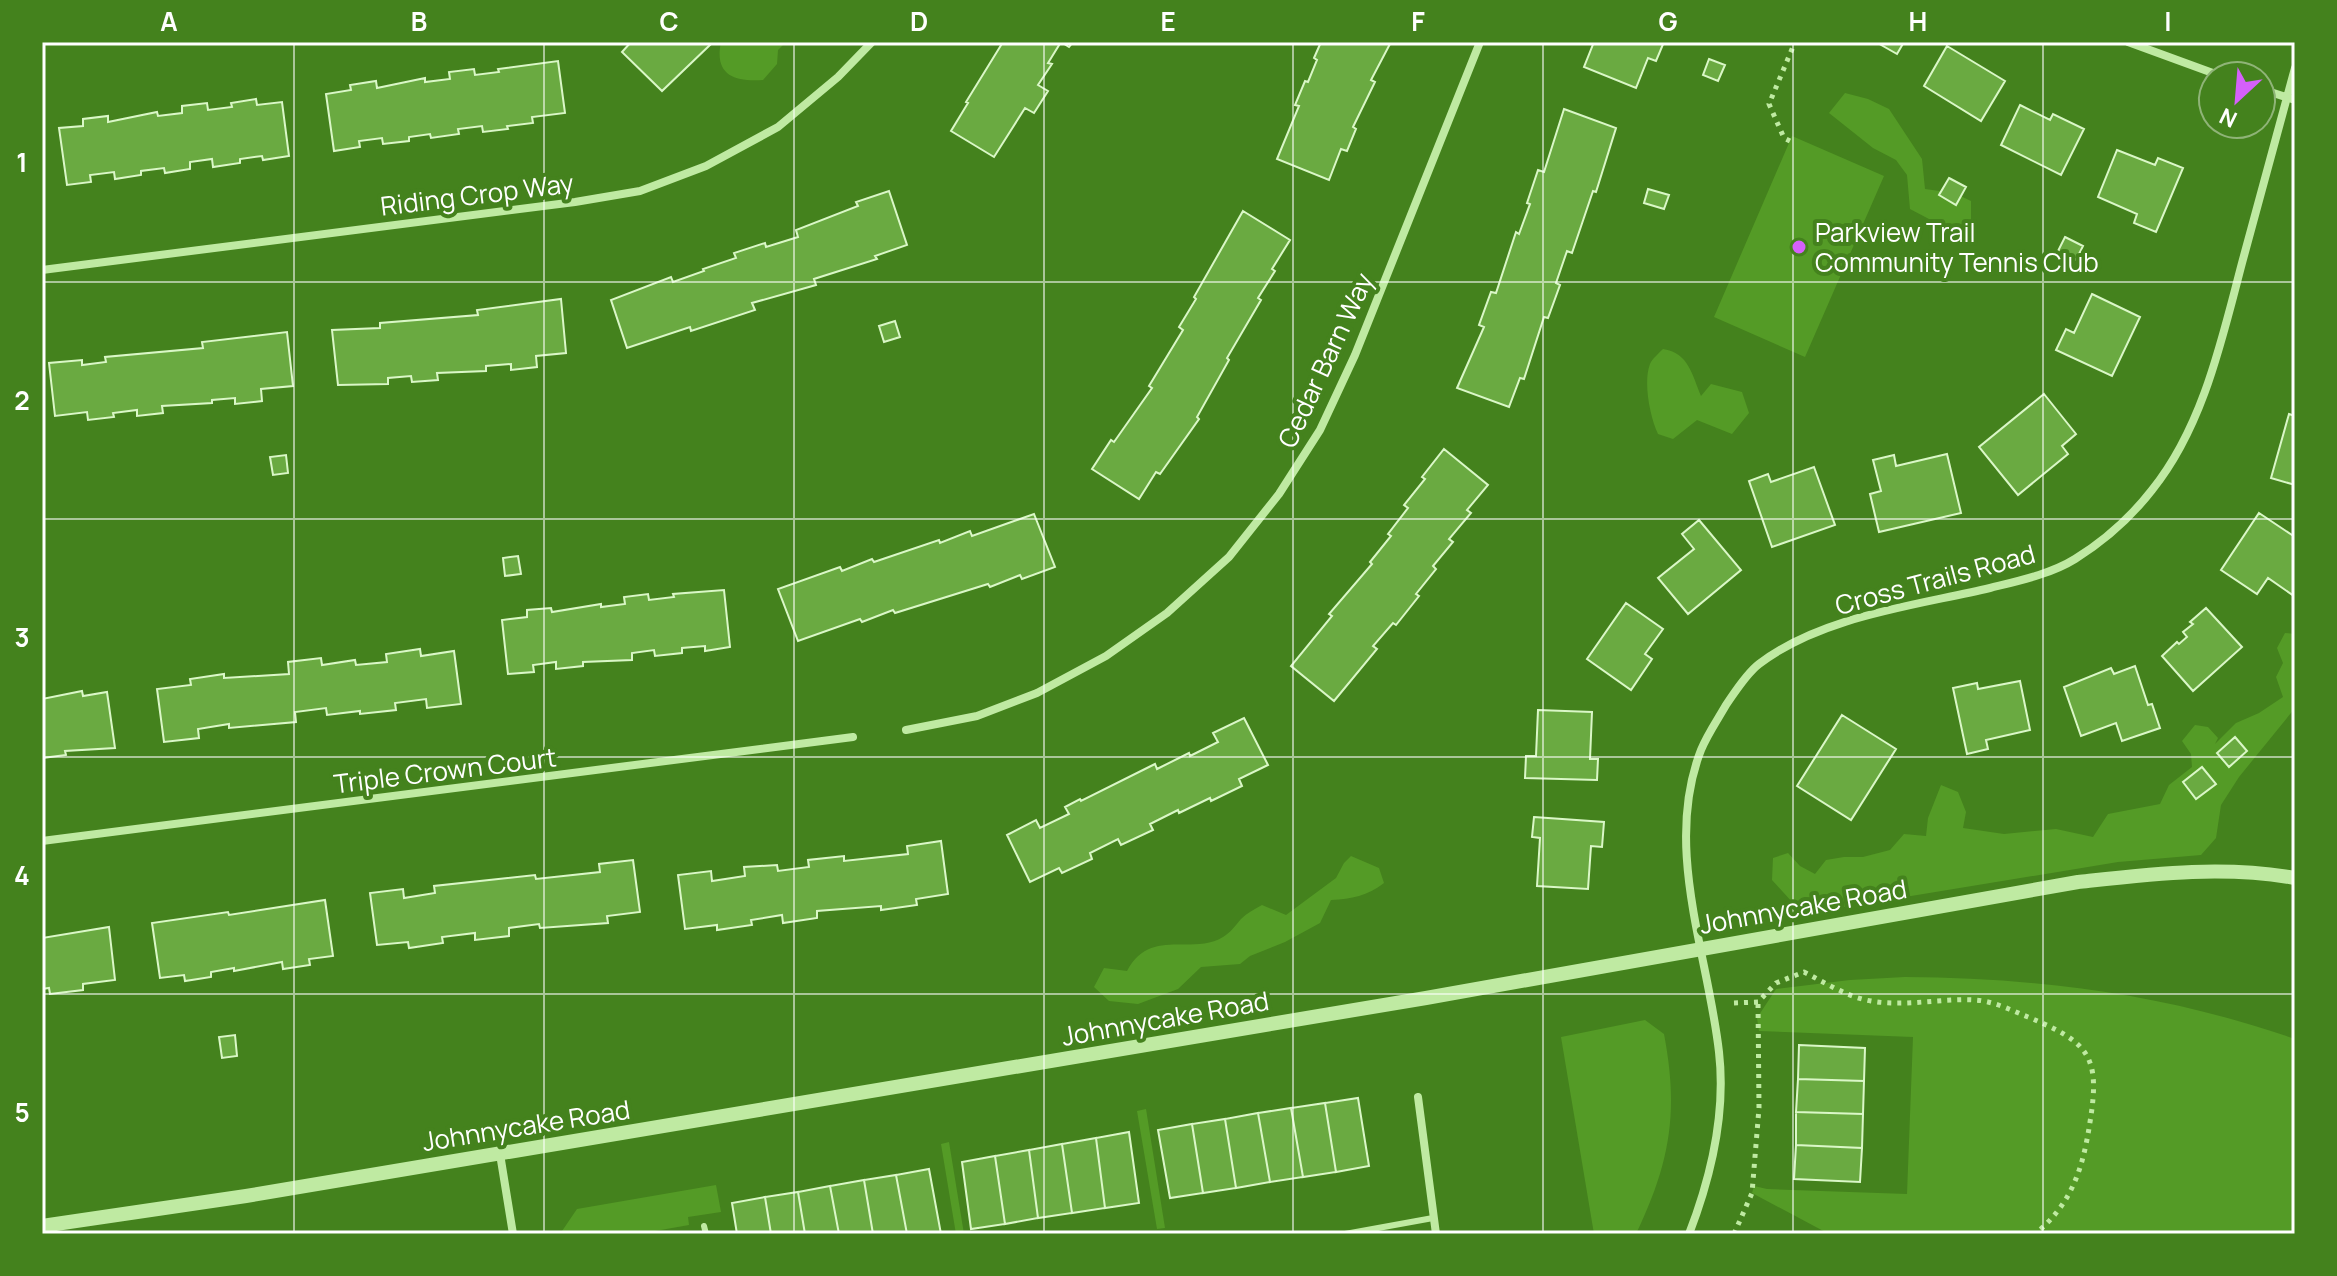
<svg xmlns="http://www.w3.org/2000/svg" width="2337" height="1276" font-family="Manrope,sans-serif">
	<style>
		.green { fill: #549b26 }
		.building { fill: #6aaa41; stroke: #daf7c7; stroke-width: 2 }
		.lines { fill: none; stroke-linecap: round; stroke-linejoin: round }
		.path { stroke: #bfeaa2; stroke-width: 5; stroke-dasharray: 4 6; stroke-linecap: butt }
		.service { stroke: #bfeaa2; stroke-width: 6 }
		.minor { stroke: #bfeaa2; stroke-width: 8 }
		.tertiary { stroke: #bfeaa2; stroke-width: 14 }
		.grid { fill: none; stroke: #fff; stroke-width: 2; stroke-opacity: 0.55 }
		.poi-dot { fill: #d560fa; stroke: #44821d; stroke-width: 3 }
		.labels { text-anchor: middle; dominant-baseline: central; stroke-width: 8; stroke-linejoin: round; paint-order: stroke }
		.street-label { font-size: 26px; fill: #fff; stroke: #44821d }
		.poi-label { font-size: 26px; fill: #fff; stroke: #44821d; text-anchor: start }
		.neatline { fill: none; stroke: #fff; stroke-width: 3 }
		.grid-label { font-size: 26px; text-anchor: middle; font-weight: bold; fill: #fff }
	</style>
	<rect width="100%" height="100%" fill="#44821d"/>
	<path class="green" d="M721 42H786L778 50 777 64 763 80C734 82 714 75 721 42Z
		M1845 93 1868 99 1889 109 1922 159 1925 189 1954 193 1971 201V228L1948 229 1910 209 1907 175 1896 160 1873 148 1829 113Z
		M1792 136 1884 176 1805 357 1714 317Z
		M1663 349C1689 353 1692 375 1701 396L1711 384 1742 392 1749 413 1732 434 1697 420 1673 439 1658 434C1650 417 1643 382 1650 364 1652 359 1659 353 1663 349Z
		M2285 633 2295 634V708L2239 777 2221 805 2216 838 2201 855 2118 862 1820 911 1793 903 1772 880 1773 858 1788 853 1800 866 1815 874 1826 860 1844 857H1863L1890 850 1904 834 1926 836 1928 818 1941 785 1958 792 1966 812 1963 828 2004 834 2056 829 2093 837 2108 814 2160 804 2169 785 2192 767 2191 754 2182 741 2195 725 2208 727 2218 738 2215 744 2236 723 2259 713 2283 697 2276 677 2283 663 2277 648Z
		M1351 856 1379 868 1384 883C1367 896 1352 899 1331 900L1320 923 1285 942 1250 956 1240 964 1201 967 1178 989 1138 1004 1109 1001 1094 987 1104 968 1127 971C1150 927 1192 956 1223 937 1230 933 1236 925 1241 919 1247 913 1255 909 1262 905L1286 915 1336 878 1344 863Z
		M1905 977C2041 978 2166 994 2295 1039V1234H1829L1752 1193 1754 1186 1767 1189 1907 1194 1913 1037 1759 1031 1757 1018 1776 989 1850 980Z
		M1645 1020 1664 1034C1679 1112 1670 1163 1636 1234H1594L1561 1037Z
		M1146 1109 1165 1228 1157 1229 1137 1111Z
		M949 1142 964 1234H956L941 1144Z
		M716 1185 721 1212 688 1217 689 1225 638 1234H560L577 1209Z"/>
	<path class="building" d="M631 42H712V43L662 91 622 52Z
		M1003 42H1073L1069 47 1061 42 1048 63 1052 64 1038 85 1048 91 1034 113 1025 108 994 157 951 131 968 103 966 102Z
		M1321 42H1391L1371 80 1375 82 1353 127 1356 129 1347 151 1341 149 1329 180 1277 159 1299 106 1295 105 1305 81 1308 82 1317 60 1314 58Z
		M1594 42H1664L1656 61 1648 58 1636 88 1584 67Z
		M1876 42H1904L1897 54Z
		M1947 46 2005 81 1981 121 1924 86Z
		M1709 59 1725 65 1718 81 1703 75Z
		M558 61 565 113 532 117 533 123 507 126 508 129 483 132 482 126 458 129 459 134 431 138 430 134 409 137V141L383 144 382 138 359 141 360 147 334 151 326 94 351 90 350 85 376 81 377 88 425 78V82L450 79 449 72 474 69 475 75 499 72 498 69Z
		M256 99 257 105 282 102 289 156 263 160 262 156 240 159V163L213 167 212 159 190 162V169L165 173 164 168 141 171V175L115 179 114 172 90 175 91 182 67 185 59 128 83 126V119L108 116V122L157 112 158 116 182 113V106L207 103 208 110 232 107 231 103Z
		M2020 105 2050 120 2053 114 2084 129 2061 175 2001 145Z
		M1564 109 1616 128 1596 192 1593 191 1572 253 1567 251 1556 283 1560 285 1548 318 1544 317 1524 379 1520 378 1509 407 1457 388 1484 327 1479 325 1491 292 1496 293 1516 232 1519 234 1530 204 1527 203 1538 170 1544 172Z
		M2117 150 2155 165 2158 158 2183 168 2156 232 2134 223 2137 214 2098 197Z
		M1949 178 1966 187 1956 205 1939 195Z
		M1648 189 1669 195 1664 209 1644 203Z
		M889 191 907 245 875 256 877 259 814 279 816 285 752 303 755 310 691 331 690 327 627 348 611 300 671 277 673 282 704 271 703 269 736 258 734 253 765 243 766 247 798 237 796 230 858 206 856 202Z
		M1243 211 1290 240 1272 269 1275 271 1258 298 1261 300 1227 358 1229 360 1197 417 1199 419 1160 474 1156 472 1139 499 1092 469 1111 440 1114 442 1152 388 1149 386 1183 330 1179 327 1196 299 1194 297Z
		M2065 237 2083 246 2076 260 2058 251Z
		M2092 294 2140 317 2112 376 2056 350 2066 329 2074 333Z
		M561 299 566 353 536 356 537 367 511 370V364L486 366V371L437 373 438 380 412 382 411 376 388 378V384L338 385 332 330 380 328V323L478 315 477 310Z
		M895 321 900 337 884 342 879 326Z
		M287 332 293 386 261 389 262 401 235 404V398L212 400V403L162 406 163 413 137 416V410L113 413 114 417 88 420 87 412 55 416 49 363 82 360V365L106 362 105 357 203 348 202 342Z
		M2044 394 2076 434 2062 446 2068 454 2018 495 1979 447Z
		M2289 414 2295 416V485L2271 478Z
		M1444 449 1488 485 1467 510 1471 513 1449 539 1453 542 1433 566 1436 569 1416 594 1419 596 1396 625 1393 623 1373 646 1377 649 1334 701 1291 666 1332 616 1329 614 1372 564 1370 562 1391 536 1388 534 1408 508 1404 505 1425 479 1422 477Z
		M1947 454 1961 513 1879 532 1870 494 1881 491 1873 460 1894 455 1896 466Z
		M286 455 288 473 273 475 270 457Z
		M1814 467 1835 525 1772 547 1749 481 1768 474 1771 482Z
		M2259 513 2295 537 2294 596 2268 578 2257 594 2221 570Z
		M1034 514 1055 567 1022 579 1020 575 990 587 988 584 895 613 893 610 862 622 860 619 798 641 778 589 840 567 842 571 872 559 874 562 939 540 940 543 970 531 972 536Z
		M1699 520 1741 570 1688 614 1658 578 1694 549 1682 534Z
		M518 556 521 574 505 576 503 558Z
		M724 590 730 647 705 651V646L682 648V653L655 656 654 650 632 653V660L583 662V666L556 669V662L533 665 534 672 508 674 502 620 527 617V610L551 608 552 612 601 604V607L625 604 624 597 648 594 649 600 674 597 673 594Z
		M1626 603 1663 629 1645 654 1652 659 1631 690 1587 659Z
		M2206 608 2242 647 2193 691 2162 656 2177 642 2179 644 2187 637 2183 632 2193 624 2190 622Z
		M420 649 421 656 454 651 461 704 427 708 426 699 395 703 396 710 360 714V711L327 715 326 708 295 712 296 722 229 728V724L198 729 199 738 164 742 157 689 191 685 190 679 224 674V678L289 674 288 662 321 658 322 665 355 660 356 665 387 662 386 654Z
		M2135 666 2148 705 2152 704 2160 728 2122 741 2116 723 2081 736 2064 687 2111 668 2114 674Z
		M2020 681 2030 730 1986 740 1988 749 1967 754 1953 688 1977 683 1978 689Z
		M82 691 83 696 107 692 115 748 65 751 66 755 42 758V699Z
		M1538 710 1592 712 1590 759H1598L1597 780 1525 778 1526 756H1536Z
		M1842 715 1896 749 1851 820 1797 786Z
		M1244 718 1268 765 1239 779 1242 786 1211 801 1210 798 1179 813 1178 810 1150 824 1153 830 1121 845 1118 839 1090 853 1092 859 1062 873 1059 868 1030 882 1007 835 1036 820 1040 828 1069 814 1065 807 1080 799 1081 801 1155 764 1157 769 1189 753 1190 756 1218 742 1213 733Z
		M2235 737 2247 751 2229 767 2217 753Z
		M2202 767 2216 784 2196 799 2183 782Z
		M1534 817 1604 822 1602 847 1591 846 1588 889 1537 886 1540 838 1532 837Z
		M941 841 948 894 916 899 917 905 881 910V906L817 911V918L783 923 782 915 751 920 752 925 717 930V925L685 929 678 875 711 871 712 881 745 876 744 867 777 865 778 871 809 867 808 860 844 856V861L908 854 907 846Z
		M633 860 640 912 607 916 608 923 540 928 539 924 509 928V936L475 940V933L442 937 443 943 409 948 408 942 377 945 370 893 403 889 404 898 435 893 434 886 535 875 536 879 600 872 599 864Z
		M325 900 333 956 309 959 310 965 283 969 282 962 234 971V968L211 972V977L185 981 184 975 160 978 152 923 228 912 229 915Z
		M109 927 115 980 83 984V990L50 994 49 988 42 989V938Z
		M235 1035 237 1056 222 1058 219 1037Z
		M1799 1045 1865 1048 1864 1081 1798 1079Z
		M1798 1079 1864 1081 1863 1114 1796 1112Z
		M1358 1098 1369 1166 1336 1172 1325 1103Z
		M1325 1103 1336 1172 1303 1177 1291 1108Z
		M1291 1108 1303 1177 1270 1182 1258 1113Z
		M1796 1112 1863 1114 1862 1148 1796 1145Z
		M1258 1113 1270 1182 1236 1188 1225 1119Z
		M1225 1119 1236 1188 1203 1193 1192 1124Z
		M1192 1124 1203 1193 1170 1198 1158 1130Z
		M1129 1132 1139 1203 1105 1208 1096 1138Z
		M1096 1138 1105 1208 1072 1213 1062 1144Z
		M1062 1144 1072 1213 1038 1218 1029 1150Z
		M1796 1145 1862 1148 1860 1182 1794 1179Z
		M1029 1150 1038 1218 1005 1224 995 1156Z
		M995 1156 1005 1224 971 1229 962 1162Z
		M929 1169 941 1234H907L896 1175Z
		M896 1175 907 1234H873L864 1180Z
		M864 1180 873 1234H839L830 1186Z
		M830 1186 839 1234H805L798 1192Z
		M798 1192 805 1234H771L765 1197Z
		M765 1197 771 1234H737L732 1203Z"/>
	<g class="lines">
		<path class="path" d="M1790 141 1784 138 1769 104 1795 42
			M1734 1003 1758 1002 1776 983 1804 972C1826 983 1847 997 1871 1001 1905 1007 1941 998 1975 1000 1993 1001 2011 1010 2028 1017 2088 1042 2101 1055 2090 1122 2083 1168 2072 1204 2035 1234
			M1734 1234 1752 1193 1759 1108 1758 1002"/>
		<path class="service" d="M704 1226 706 1234
			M1345 1234 1433 1218"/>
		<path class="minor" d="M2128 42 2221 76
			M2261 89 2295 100
			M42 270 575 202 640 191 706 166 778 127 838 77 872 42
			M906 730 977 716 1037 693 1106 656 1167 613 1229 557 1279 494 1320 430 1355 355 1480 42
			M42 841 853 737
			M1418 1097 1436 1234
			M500 1154 513 1234
			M1689 1234C1711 1177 1726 1113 1719 1052 1708 954 1663 847 1701 750 1707 735 1718 719 1726 705 1735 692 1746 674 1759 664 1822 616 1914 606 1990 588 2018 581 2051 574 2075 559 2104 541 2131 517 2152 490 2203 427 2222 339 2242 263 2260 198 2277 133 2295 68"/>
		<path class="tertiary" d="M42 1226 246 1196 1426 998 2078 882C2151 874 2222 865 2295 878"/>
	</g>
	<path class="grid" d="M294 42V1234M544 42V1234M794 42V1234M1044 42V1234M1293 42V1234M1543 42V1234M1793 42V1234M2043 42V1234M42 282H2295M42 519H2295M42 757H2295M42 994H2295"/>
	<circle class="poi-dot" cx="1799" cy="247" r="8"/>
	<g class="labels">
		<g class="street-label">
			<text transform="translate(477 194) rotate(-7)">Riding Crop Way</text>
			<text transform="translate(1325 360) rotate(-65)">Cedar Barn Way</text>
			<text transform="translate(1935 579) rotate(-15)">Cross Trails Road</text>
			<text transform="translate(445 770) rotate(-7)">Triple Crown Court</text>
			<text transform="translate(1803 906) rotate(-10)">Johnnycake Road</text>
			<text transform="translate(1165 1018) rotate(-10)">Johnnycake Road</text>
			<text transform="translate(526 1125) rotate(-9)">Johnnycake Road</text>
		</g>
		<g class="poi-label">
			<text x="1815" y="232">Parkview Trail<tspan x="1815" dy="30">Community Tennis Club</tspan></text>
		</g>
	</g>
	<rect width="2337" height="1276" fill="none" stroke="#44821d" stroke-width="88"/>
	<g transform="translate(2237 100) rotate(206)"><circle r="38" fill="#44821d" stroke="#8fb477" stroke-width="2"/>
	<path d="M0-6L14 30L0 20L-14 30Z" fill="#d560fa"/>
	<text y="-12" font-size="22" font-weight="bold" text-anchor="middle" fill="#ffffff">N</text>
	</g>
	<rect x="44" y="44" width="2249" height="1188" class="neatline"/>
	<g class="grid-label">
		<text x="169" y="31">A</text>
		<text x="419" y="31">B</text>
		<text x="669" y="31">C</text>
		<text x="919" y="31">D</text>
		<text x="1168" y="31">E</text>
		<text x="1418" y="31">F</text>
		<text x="1668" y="31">G</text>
		<text x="1918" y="31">H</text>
		<text x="2168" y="31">I</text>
		<text x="22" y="172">1</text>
		<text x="22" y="410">2</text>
		<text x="22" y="647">3</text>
		<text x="22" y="885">4</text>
		<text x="22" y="1122">5</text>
	</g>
</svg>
